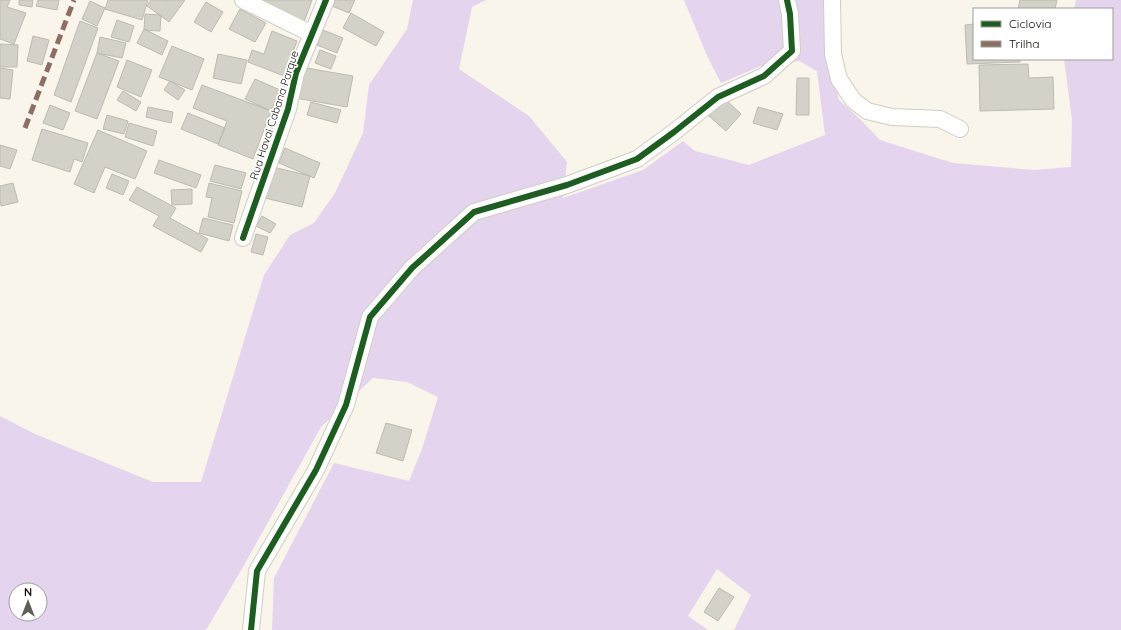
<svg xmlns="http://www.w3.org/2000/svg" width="1121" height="630" font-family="Quicksand,sans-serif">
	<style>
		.green { fill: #e5d4ee; fill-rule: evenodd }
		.building { fill: #d4d1c9; stroke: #bdbab2 }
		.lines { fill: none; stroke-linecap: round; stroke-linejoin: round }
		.minor-casing { stroke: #d0cdc6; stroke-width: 18 }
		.minor { stroke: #fefefc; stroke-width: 16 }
		.quiet { stroke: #8d6e63; stroke-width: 5; stroke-dasharray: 10 5; stroke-linecap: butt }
		.cycleway-casing { stroke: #fff; stroke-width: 8 }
		.cycleway { stroke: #1b5e20; stroke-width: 6 }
		.labels { text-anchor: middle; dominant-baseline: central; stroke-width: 3.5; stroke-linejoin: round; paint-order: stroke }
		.street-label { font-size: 11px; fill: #0d0b06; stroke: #fff }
	</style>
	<rect width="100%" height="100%" fill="#f9f5eb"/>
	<path class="green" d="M413 0H486L472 7 459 69 529 116 567 162 563 198 643 170 683 141 695 151 749 165 825 135 817 71 799 61 761 66 721 83 708 58 684 0H827L825 46 839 100 861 120 880 140 953 163 1034 170 1071 167 1072 120 1064 59H1112V9H1074L1076 0H1121V630H734L751 595 717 569 688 616 708 630H272L274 578 334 463 409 481 422 449 438 397 407 382 373 378 321 427 243 567 206 630H0V416L35 434 153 482H201L264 275 290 235 314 223 335 193 363 133 369 85 407 29ZM16 590H40V614H16Z"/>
	<path class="building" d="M0 0H10L7 7 26 13 14 44 0 39Z
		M19 0H33L32 7 19 5Z
		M38 0H59L57 10 36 6Z
		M108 0H148L142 20 105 9Z
		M151 0H164L166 1V0H185L169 22 147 6Z
		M260 0H312L304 22Z
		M335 0H355L349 13 332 6Z
		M1020 0H1057L1055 9H1018Z
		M90 1 105 8 97 26 82 19Z
		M206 2 223 12 211 32 194 22Z
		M240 9 266 23 255 42 229 29Z
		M351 13 384 32 376 46 343 28Z
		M145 14 161 15 160 31 144 30Z
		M117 20 134 26 129 42 111 37Z
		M80 21 98 28 71 102 54 95Z
		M974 24V59H1020V62L967 64 965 25Z
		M144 29 168 41 162 55 137 43Z
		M323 30 343 38 337 53 317 45Z
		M272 31 297 41 284 76 248 62 252 50 264 54Z
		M33 36 49 40 42 65 27 61Z
		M100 37 126 43 122 58 97 53Z
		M0 44 18 45 17 67H0Z
		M172 46 204 59 192 90 159 77Z
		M320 50 336 56 331 69 315 63Z
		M97 53 119 61 97 119 75 111Z
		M218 54 247 60 241 84 213 78Z
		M127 60 152 70 141 97 117 87Z
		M1028 64 1029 78 1053 77 1054 109 980 111 979 65Z
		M301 67 353 76 347 107 295 98Z
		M0 68 13 70 10 99 0 98Z
		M797 78H809V115H796Z
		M255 79 280 90 271 111 245 99Z
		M170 81 185 90 178 100 164 90Z
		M202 85 271 111 253 159 218 145 227 121 193 108Z
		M123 91 141 102 136 111 117 100Z
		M725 99 741 114 726 131 709 116Z
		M311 102 341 110 337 123 307 115Z
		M50 105 70 113 63 130 43 123Z
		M148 107 173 112 171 123 146 117Z
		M758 107 783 114 777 130 753 123Z
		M188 113 225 128 218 144 181 129Z
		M107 115 128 121 124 134 103 129Z
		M129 123 157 131 153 146 125 137Z
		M42 129 88 143 82 162 74 159 70 172 32 160Z
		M98 130 147 151 135 179 105 167 94 193 74 184Z
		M0 145 17 150 10 169 0 166Z
		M285 148 320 163 314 178 279 163Z
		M159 160 201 175 196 188 154 173Z
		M215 165 246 173 241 189 210 181Z
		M273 167 310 176 302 207 265 198Z
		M112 174 129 181 123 195 106 188Z
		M13 183 18 202 1 206 0 200V186Z
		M209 183 242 191 234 223 208 217 212 198 206 197Z
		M137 187 176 208 170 218 208 239 201 252 153 226 159 216 129 200Z
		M192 189V204L172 205 171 190Z
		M262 216 276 224 270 233 256 226Z
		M203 218 233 225 229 241 199 233Z
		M256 234 268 237 263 255 251 252Z
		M386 423 412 430 403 461 376 453Z
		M719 588 734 597 718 621 704 612Z"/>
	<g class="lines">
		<defs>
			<path id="minor" d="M243 0 312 34
				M832 0 833 54 839 79 853 100 867 111 892 117 940 119 960 129
				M243 238 288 109 296 73 326 0
				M251 630 257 571 316 470 346 405 370 317 412 268 474 212 567 185 637 159 674 132 718 97 764 76 792 51 790 14 787 0"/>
		</defs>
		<use href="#minor" class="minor-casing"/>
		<use href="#minor" class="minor"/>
		<path class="quiet" d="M25 128 74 0"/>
		<defs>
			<path id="cycleway" d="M243 238 288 109 296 73 326 0
				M251 630 257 571 316 470 346 405 370 317 412 268 474 212 567 185 637 159 674 132 718 97 764 76 792 51 790 14 787 0"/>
		</defs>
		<use href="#cycleway" class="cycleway-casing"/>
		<use href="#cycleway" class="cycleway"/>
	</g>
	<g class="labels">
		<g class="street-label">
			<text transform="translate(274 115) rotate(-72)">Rua Havai Cabana Parque</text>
		</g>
	</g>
	<rect x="973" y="8" width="140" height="52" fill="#ffffff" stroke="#9e9d9b"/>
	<rect x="981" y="21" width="20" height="6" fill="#1b5e20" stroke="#9e9d9b"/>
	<text x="1009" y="28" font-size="12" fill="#0d0b06">Ciclovia</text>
	<rect x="981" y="41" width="20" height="6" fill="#8d6e63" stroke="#9e9d9b"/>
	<text x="1009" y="48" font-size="12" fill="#0d0b06">Trilha</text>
	<g transform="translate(28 602)"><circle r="19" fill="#ffffff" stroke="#9e9d9b"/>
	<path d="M0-3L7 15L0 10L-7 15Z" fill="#605d56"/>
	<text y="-6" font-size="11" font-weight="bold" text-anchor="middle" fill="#0d0b06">N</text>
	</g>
</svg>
